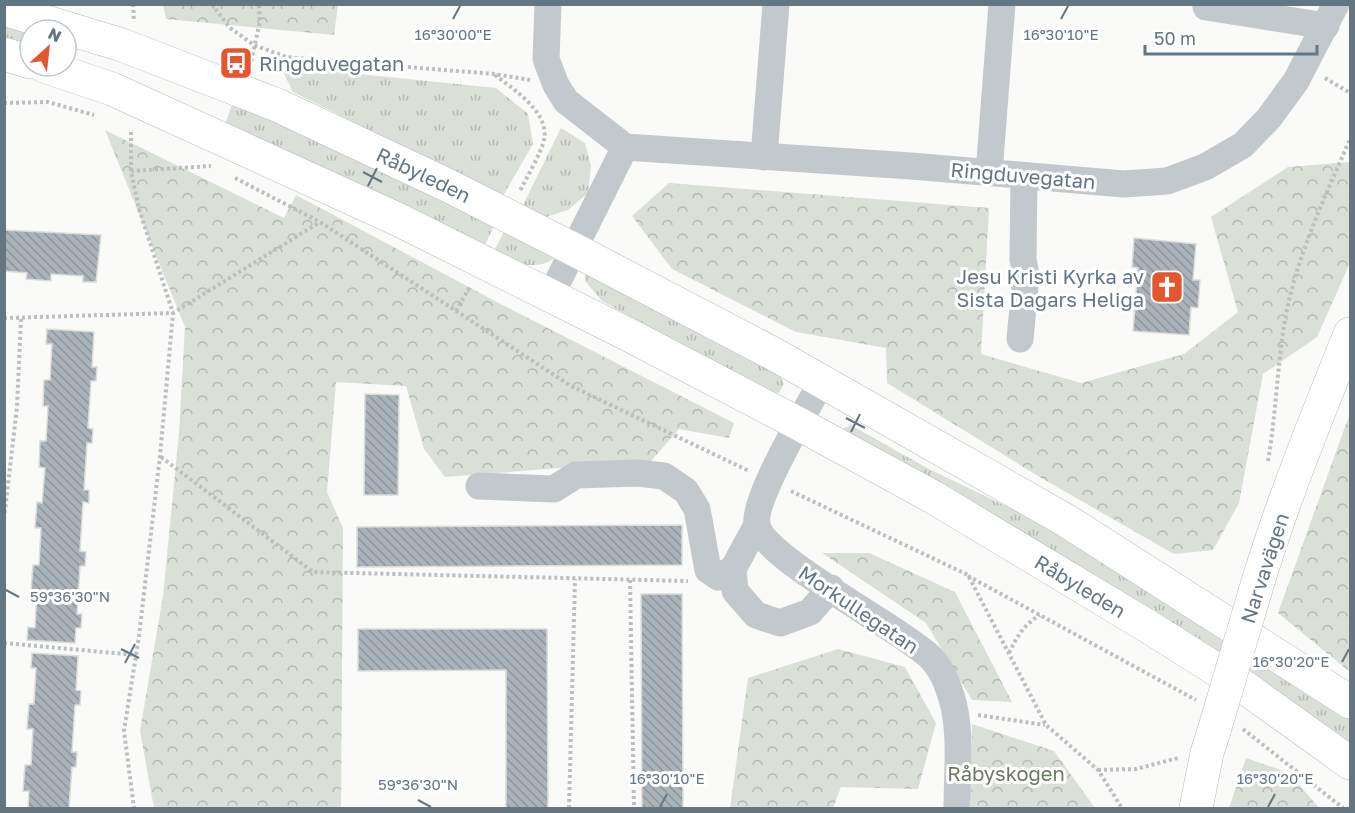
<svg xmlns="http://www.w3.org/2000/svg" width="1355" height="813" font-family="'Golos Text',sans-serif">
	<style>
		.grass { fill: url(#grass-tufts) }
		.forest { fill: url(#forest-crowns) }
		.building { fill: url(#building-back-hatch); stroke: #dcdcda; stroke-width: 1.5 }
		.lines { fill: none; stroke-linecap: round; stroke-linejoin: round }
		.major-casing { stroke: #b5babe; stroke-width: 34 }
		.path { stroke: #bbbfc2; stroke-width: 4; stroke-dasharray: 3 3; stroke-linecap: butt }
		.minor { stroke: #c3c8cc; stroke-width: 27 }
		.major { stroke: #fff; stroke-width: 33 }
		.major-bridge-casing { stroke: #b5babe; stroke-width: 34; stroke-linecap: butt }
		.major-bridge { stroke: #fff; stroke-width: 33 }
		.ticks { fill: none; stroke: #657683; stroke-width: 2 }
		.labels { text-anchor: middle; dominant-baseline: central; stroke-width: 6; stroke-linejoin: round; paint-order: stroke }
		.poi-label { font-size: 20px; fill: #657683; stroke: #fff; text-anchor: start }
		.street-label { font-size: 20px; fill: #657683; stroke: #fff }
		.park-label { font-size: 20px; fill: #687a64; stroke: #fff }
		.ticks-label { font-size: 15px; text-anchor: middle; fill: #657683; stroke: #fff; stroke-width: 6; stroke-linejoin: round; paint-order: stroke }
	</style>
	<defs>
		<pattern id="grass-tufts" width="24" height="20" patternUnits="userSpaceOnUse" patternTransform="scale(1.5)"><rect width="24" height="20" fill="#dadfd7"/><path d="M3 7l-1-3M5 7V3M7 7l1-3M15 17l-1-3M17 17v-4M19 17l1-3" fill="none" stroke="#b4b9b4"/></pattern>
		<pattern id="forest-crowns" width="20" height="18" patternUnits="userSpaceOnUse" patternTransform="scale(1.5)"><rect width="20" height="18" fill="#dadfd7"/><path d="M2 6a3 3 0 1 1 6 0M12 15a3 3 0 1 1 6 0" fill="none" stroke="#b4b9b4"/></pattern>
		<pattern id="building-back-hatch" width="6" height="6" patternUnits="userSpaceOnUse" patternTransform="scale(1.5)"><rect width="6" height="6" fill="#aab3b9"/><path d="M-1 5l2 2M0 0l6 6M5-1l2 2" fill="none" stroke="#8e969c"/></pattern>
	</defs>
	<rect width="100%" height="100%" fill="#fafaf8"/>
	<path class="grass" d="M4 19 30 30V52L5 45Z
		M280 66 496 88 528 114 533 144 503 196 293 92Z
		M234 99 496 222 482 251 224 127Z
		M561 128 585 143 591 166 588 193 568 210 546 217 521 209Z
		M506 228 552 251 553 259C535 272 510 261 491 257Z
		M592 272 779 373 784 384 779 393 768 392 602 301 585 281V274Z
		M851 425 927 468 1037 521 1257 655 1350 720V746L844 435V428Z"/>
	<path class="forest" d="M163 5V4L338 5 334 35 166 19Z
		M105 130 284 218 296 195 495 301 734 423 729 438 679 429 651 461 445 477 424 449 406 386 336 382 327 492 343 528 341 808H154L140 731 163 596 179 433 185 327Z
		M1350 162V263L1317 337 1263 374 1239 503 1213 550 1174 554 1043 479 887 383 886 348 796 332 672 269 632 216 669 183 989 208 981 354 1081 383 1184 354 1238 312 1211 217 1288 167Z
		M1350 413V672L1278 613Z
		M822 553H869L955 592 1012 702 972 700 926 623Z
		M838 649 905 667 936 723 918 789 841 787 833 808H730L748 678Z
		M972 724 1054 751 1095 808H971Z
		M1246 758 1289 773 1319 808H1229Z"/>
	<path class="building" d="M4 230 101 235 96 282H83V276L51 274V281L26 279 27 273 4 271Z
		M1134 238 1196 244 1193 280H1200L1198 308 1191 307 1189 335 1133 331 1138 268 1132 267Z
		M47 329 94 332 92 367H97L96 381H91L88 428 93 429 92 443H87L84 490H89V503L83 502 80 551 86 552 85 566H80L77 614H82L81 628H76L75 643 27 640 28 627 35 628 37 591H31L33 565H39L41 528H35L37 502 42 503 45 468 39 467 40 441H46L48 406H43L44 380H50L52 344H46Z
		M365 394 399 395 398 495H364Z
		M682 525V565L357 567V527Z
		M641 594H682L683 808H642Z
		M358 629H547L548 808H506V670L358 671Z
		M32 653 78 656 76 690 81 691 80 705H75L72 752H77L76 767H72L69 808H28L29 791H23L25 765H31L33 729H27L29 704H34L36 668H31Z"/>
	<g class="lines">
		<defs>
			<g id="major">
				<path id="s1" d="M4 9 122 45 277 105 447 185 575 250 772 353 1067 521 1350 702"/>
				<path d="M4 54 30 62"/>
				<path id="s2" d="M44 66 112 89 397 219 631 336 799 424 933 497 1149 627 1247 689 1350 763"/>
				<path d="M1255 592C1281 504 1316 419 1350 334"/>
				<path d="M1196 808 1207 753 1214 731"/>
			</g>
		</defs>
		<use href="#major" class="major-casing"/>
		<path class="path" d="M133 4 134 22
			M212 4 229 27 254 45 286 57 494 74 530 80
			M250 67 260 21 259 4
			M495 75C513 89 550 112 544 140 542 151 526 179 520 191
			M1325 78 1350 93
			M4 103 48 102 94 115
			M131 132V171L139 209 173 313 160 456 139 636 124 731 134 808
			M131 171 211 166
			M235 178 320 222 571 386 749 471
			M456 311 471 285
			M4 318 173 313 320 222
			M161 457 313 572 688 581
			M1268 461C1276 415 1277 367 1285 320 1296 257 1325 197 1350 139
			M791 491 968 575 1046 725 1098 770 1122 808
			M4 519 17 407 21 319
			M968 576 1196 700
			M630 580 634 808
			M4 643 136 655
			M1009 653C1017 636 1024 625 1040 615
			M978 715 1045 725
			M1243 729 1343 808
			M1098 770 1136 769 1178 758
			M569 808 575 579"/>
		<path class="minor" d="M548 4 546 59 556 85 566 101 625 147 911 166 1124 184 1167 181 1205 167 1243 145 1269 118 1296 81 1336 4
			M1206 7 1326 26
			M764 157 776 4
			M989 173 1002 4
			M550 297 625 147
			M1020 339 1026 275 1023 259 1024 176
			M822 381C808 408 752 499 757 525 764 558 898 627 929 656 937 663 945 677 948 687 963 723 957 770 957 808
			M479 486 554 489 576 475 637 473 664 476 686 491 697 509 708 570 718 577 733 569
			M757 525 733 569 735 591 756 615 780 623 810 612 831 588"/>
		<use href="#major" class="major"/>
		<defs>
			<path id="major-bridge" d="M1214 731 1255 592"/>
		</defs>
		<use href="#major-bridge" class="major-bridge-casing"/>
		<use href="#major-bridge" class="major-bridge"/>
	</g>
	<path class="ticks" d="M453 19 460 6M1061 19 1068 6M363 172 382 182M368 186 377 168M846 418 865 428M851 432 860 414M6 590 19 597M121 649 139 658M1342 662 1349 649M125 663 135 644M418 800 431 807M660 807 667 794M1268 807 1275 794"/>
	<defs>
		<symbol id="bus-square" viewBox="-11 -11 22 22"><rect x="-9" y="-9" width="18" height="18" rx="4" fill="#e4572e" stroke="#fff"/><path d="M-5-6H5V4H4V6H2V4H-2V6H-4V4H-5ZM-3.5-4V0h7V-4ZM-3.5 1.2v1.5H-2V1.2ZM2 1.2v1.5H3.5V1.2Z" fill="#fff"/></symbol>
		<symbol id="church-square" viewBox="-11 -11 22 22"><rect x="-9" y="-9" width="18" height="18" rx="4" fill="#e4572e" stroke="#fff"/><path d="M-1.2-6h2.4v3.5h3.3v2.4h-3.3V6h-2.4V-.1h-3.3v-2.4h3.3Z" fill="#fff"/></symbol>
	</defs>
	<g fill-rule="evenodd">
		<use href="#bus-square" x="217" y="44" width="38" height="38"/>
		<use href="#church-square" x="1148" y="268" width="38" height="38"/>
	</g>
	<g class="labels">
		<g class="poi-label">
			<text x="259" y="63">Ringduvegatan</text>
			<text x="1144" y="276" text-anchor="end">Jesu Kristi Kyrka av<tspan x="1144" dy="23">Sista Dagars Heliga</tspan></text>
		</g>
		<g class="street-label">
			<text stroke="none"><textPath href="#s1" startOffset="452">Råbyleden</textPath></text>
			<text transform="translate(1023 175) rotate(5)">Ringduvegatan</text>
			<text transform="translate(1264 568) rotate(-72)">Narvavägen</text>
			<text stroke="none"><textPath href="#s2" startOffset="1161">Råbyleden</textPath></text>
			<text transform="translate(859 609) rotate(34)">Morkullegatan</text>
		</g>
		<g class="park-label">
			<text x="1006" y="773">Råbyskogen</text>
		</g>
	</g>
	<g class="ticks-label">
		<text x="453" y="40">16°30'00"E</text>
		<text x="1061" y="40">16°30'10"E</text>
		<text x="70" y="602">59°36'30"N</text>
		<text x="1291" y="667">16°30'20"E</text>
		<text x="667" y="784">16°30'10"E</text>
		<text x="1275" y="784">16°30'20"E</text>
		<text x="418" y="790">59°36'30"N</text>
	</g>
	<rect width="1355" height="813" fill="none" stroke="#657683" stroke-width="12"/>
	<g transform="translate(48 48) rotate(27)"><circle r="28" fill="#ffffff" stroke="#c1c8cd" stroke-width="1.5"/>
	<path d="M0-4.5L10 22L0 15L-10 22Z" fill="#e4572e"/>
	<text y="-9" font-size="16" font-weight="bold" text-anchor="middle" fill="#657683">N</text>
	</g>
	<path d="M1145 45v9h172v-9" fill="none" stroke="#657683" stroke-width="3"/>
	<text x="1154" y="45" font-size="18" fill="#657683" stroke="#ffffff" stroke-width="4.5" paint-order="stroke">50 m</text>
</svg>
